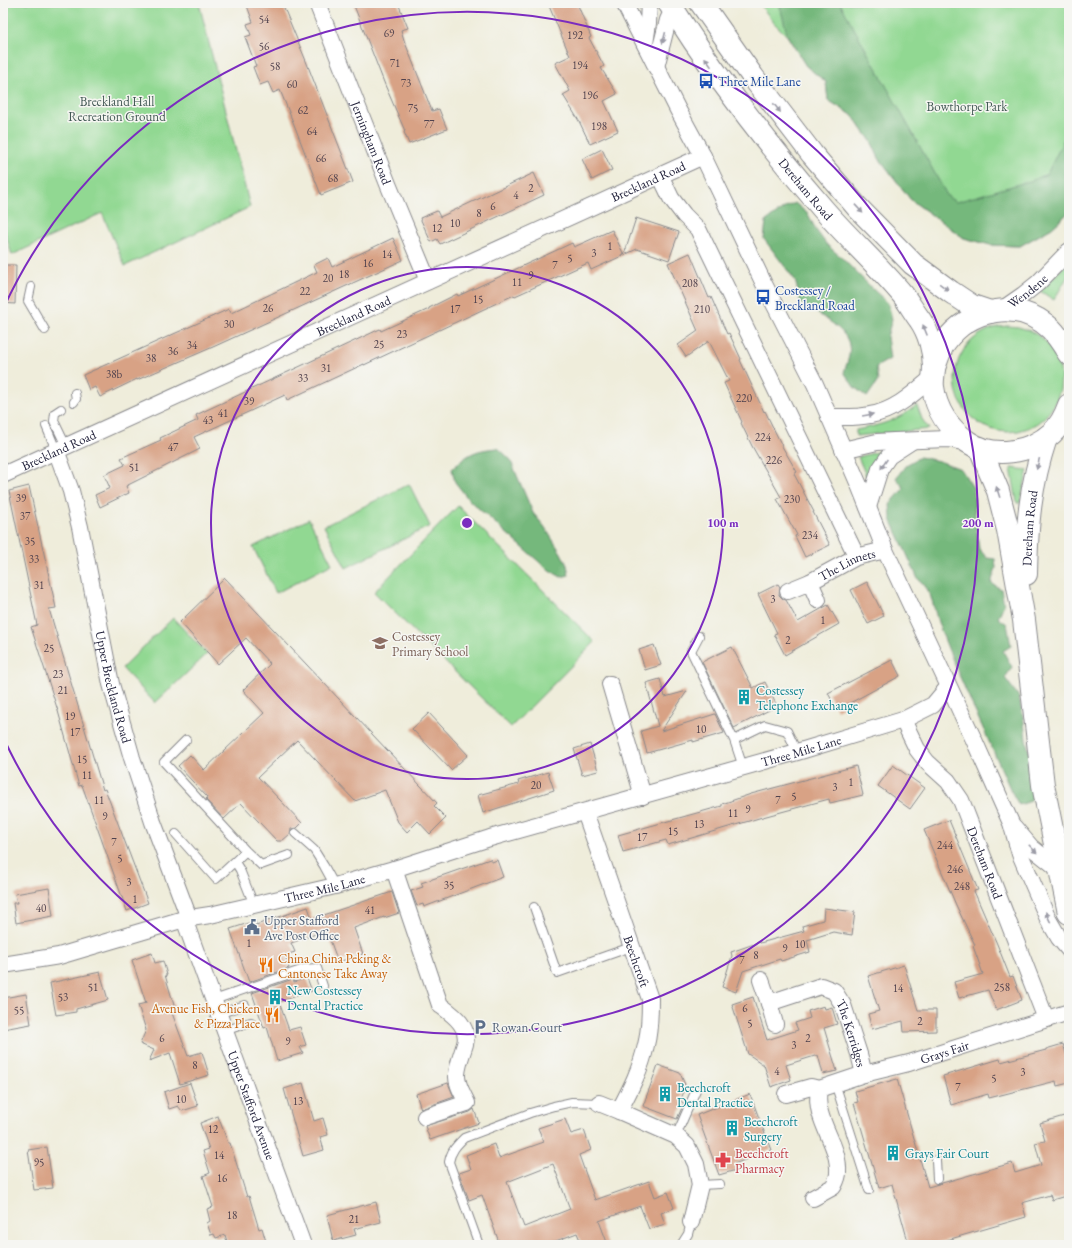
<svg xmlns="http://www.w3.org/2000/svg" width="1072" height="1248" font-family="'EB Garamond',serif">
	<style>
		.green { fill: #91d892; stroke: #5a7d66 }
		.forest { fill: #74b87c; stroke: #4b6d5c }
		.building { fill: #d8a285; fill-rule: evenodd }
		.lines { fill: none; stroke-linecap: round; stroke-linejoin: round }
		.service-casing { stroke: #88888b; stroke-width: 10 }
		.minor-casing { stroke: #88888b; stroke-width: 18 }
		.trunk-casing { stroke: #88888b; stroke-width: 24 }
		.service { stroke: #fff; stroke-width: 8 }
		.minor { stroke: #fff; stroke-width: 16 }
		.trunk { stroke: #fff; stroke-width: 22 }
		.oneway { fill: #9c9ca7 }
		.ring { fill: none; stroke: #7b2cbf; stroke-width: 2 }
		.labels { text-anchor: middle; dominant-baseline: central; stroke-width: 3; stroke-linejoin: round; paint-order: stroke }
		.number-label { font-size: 11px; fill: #50424e }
		.transit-label { font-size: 13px; fill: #164399; stroke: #f6f6f2; text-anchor: start }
		.park-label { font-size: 13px; fill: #435955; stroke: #f6f6f2 }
		.street-label { font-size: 13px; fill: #22223b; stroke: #f6f6f2 }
		.education-label { font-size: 13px; fill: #785e54; stroke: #f6f6f2; text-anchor: start }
		.culture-label { font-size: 13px; fill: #0d838f; stroke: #f6f6f2; text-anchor: start }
		.service-label { font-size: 13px; fill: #4e5e75; stroke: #f6f6f2; text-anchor: start }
		.food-label { font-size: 13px; fill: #c56008; stroke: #f6f6f2; text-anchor: start }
		.health-label { font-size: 13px; fill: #be3a42; stroke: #f6f6f2; text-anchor: start }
		.centre { fill: #7b2cbf; stroke: #f6f6f2; stroke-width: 2 }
		.ring-label { font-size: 12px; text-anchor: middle; font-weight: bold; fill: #7b2cbf; stroke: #f6f6f2; stroke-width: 3; stroke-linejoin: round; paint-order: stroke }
	</style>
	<rect width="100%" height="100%" fill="#f6f6f2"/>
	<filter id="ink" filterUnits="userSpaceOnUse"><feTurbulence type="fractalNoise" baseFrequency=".025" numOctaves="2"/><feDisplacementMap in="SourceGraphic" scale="8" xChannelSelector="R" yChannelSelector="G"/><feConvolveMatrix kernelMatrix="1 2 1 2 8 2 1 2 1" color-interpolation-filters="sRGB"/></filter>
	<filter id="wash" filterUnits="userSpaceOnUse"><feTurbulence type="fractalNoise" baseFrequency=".012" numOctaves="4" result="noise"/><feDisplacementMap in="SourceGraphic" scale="16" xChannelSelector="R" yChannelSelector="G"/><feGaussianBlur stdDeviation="0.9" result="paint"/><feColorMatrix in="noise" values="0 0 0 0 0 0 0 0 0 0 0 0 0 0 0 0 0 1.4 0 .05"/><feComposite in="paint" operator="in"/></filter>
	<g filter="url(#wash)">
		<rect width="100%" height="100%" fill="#efeddb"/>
		<path class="green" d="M3 3H199L250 207 125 266 102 213 12 255 3 226Z
			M759 3H1069V212L1052 228 1020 246 991 245 964 238 911 200 879 158 871 141 852 115 828 100 826 82 806 66 788 37 774 23Z
			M1069 261V274L1054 300 1040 291Z
			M955 379a53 53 0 1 1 106 0a53 53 0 1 1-106 0Z
			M917 405 922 419 929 429 856 436V430C881 425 897 421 917 405Z
			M885 450 867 478 858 457Z
			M1011 468 1028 470 1020 503H1017Z
			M409 484 430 526 346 568 324 526Z
			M458 506 595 642 511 727 374 592Z
			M309 519 332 564 276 593 253 547Z
			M173 618 207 654 155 703 122 668Z"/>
		<path class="forest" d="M779 3H840L948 197 956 202 1033 180 1047 174 1066 135 1069 134V212L1052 228 1020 246 991 245 964 238 911 200 879 158 871 141 852 115 828 100 826 82 806 66 788 37Z
			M795 203 808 214 816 230 827 245 842 258 876 292 888 303 892 319 887 337 890 359 876 367 878 381 867 397 854 387 844 372C847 363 851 354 849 345 847 328 814 312 801 303L795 280 764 239 766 221 786 207Z
			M498 448 510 459 533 513 544 526 561 553 567 565 569 575 561 577 546 568 469 500 455 482 452 469C469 453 475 450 498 448Z
			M920 457 939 461 961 469 974 489 975 516 979 549 987 558 995 559 996 568 991 583 1001 589 1004 604 998 618 1007 624 1011 646 1003 651 1012 667 1005 678 1019 697 1024 722 1026 740 1032 762 1036 786 1031 801 1019 805 1011 791C988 737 961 684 940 628 934 613 933 589 918 579L891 519 890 504 904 488 896 478 906 465Z"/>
		<g id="blocks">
			<path class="building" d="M246 3H282L306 61 353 182 321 195 295 127 280 90 273 93 268 82 260 85 253 67 256 66 245 37 251 35 247 24 253 22Z
				M353 3H398L408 28 401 30 404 40 432 111 439 109 447 129 409 144 404 132 405 131 385 85Z
				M556 3H577L591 37 589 38 604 66 601 68 617 94 604 101 618 131 590 144 579 121 563 95 570 91 555 63 570 56 549 6Z
				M602 149 612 170 592 180 582 159Z
				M534 173 544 195 440 244 437 239 431 242 420 218 437 211 440 217Z
				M636 218 679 232 669 260 637 249 624 255Z
				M612 230 624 255 591 270 588 263 515 296 514 295 364 365V364L287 400 285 395 194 437 200 449 126 486 129 493 100 507 95 495 110 488 104 475 125 465 121 458 161 440 160 438 198 420 196 415 380 329 381 331 429 309V308L457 294 458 296 572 243 574 247Z
				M393 238 403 260 213 347 137 380V379L100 397 95 387 89 390 83 375 229 309 231 313 317 272 314 265 328 258 332 267Z
				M690 253 709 298 711 297 727 334 729 333 741 359 740 360 764 412 765 411 783 448 797 472 794 474 814 512H813L830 545 805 557 795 536 797 535 777 499 781 497 752 446 741 423 742 422 724 383 729 381 709 341 686 357 678 345 698 331 668 263Z
				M3 265H16L15 304 3 303Z
				M29 486 56 608 49 609 103 790 105 789 148 903 127 911 82 785 79 786 58 711 31 627 37 625 9 491Z
				M225 578 437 803 434 806 446 818 430 834 418 821 407 832 398 822 385 790 355 801 297 740 258 777 302 823 297 828 291 829 290 834 282 841H277L241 803 224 819 206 800 207 797 178 766 190 755 204 770 264 713 243 690 270 664 246 638 218 664 180 622Z
				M867 582 884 616 868 624 851 590Z
				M778 584 780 587 779 595 783 599 786 600 798 622 828 605 839 624 785 655 774 634 777 633 758 594Z
				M654 645 661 665 645 670 639 650Z
				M732 647 753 688 765 682 777 706 734 728 702 662Z
				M892 660 900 676 837 710 828 693Z
				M660 679 665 697 687 691 661 731 715 714 724 733 693 742V740L647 753 641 731 658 726 646 683Z
				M429 713 468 755 451 770 412 729Z
				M590 744 598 771 582 775 574 749Z
				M893 765 925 788 910 809 878 786Z
				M856 766 863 795 830 803 829 799 759 818 668 845 666 840 623 852 618 835 722 806V804L751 794Z
				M548 772 554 790 483 813 478 795 519 784 518 781Z
				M949 820 978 890 974 891 997 944 1010 977 1013 976 1022 1000 996 1010 988 990 959 998 954 982 983 974 973 946 975 945 956 905 924 830Z
				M490 859 492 862 497 860 503 877 424 907 423 904 417 906 411 891 423 887 421 883Z
				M49 888 53 916 16 923 13 903H17L15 894Z
				M392 892 399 913 384 918V917L354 928 363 954 338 962 329 937 323 939 321 932 291 943 295 952 285 955 289 968 249 982 230 929 255 921 256 925 308 907 312 919Z
				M824 908 855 912 852 935 833 932 807 940 810 952 781 961 780 959 743 971 736 992 722 987 732 956 731 952 760 942V943L804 931 802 926 823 920Z
				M152 953 155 963 163 961 167 975H165L176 1012 172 1013 188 1056 202 1052 209 1075 180 1084 170 1053 149 1061 154 1050 140 1044 146 1030 138 1005 146 1003 132 960Z
				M904 965 918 1010H936V1031L904 1032 903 1021 872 1029 868 1014 879 1011 868 976Z
				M100 972 108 1000 76 1009V1012L56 1015 50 983Z
				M307 978 312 991 279 1002 289 1030 300 1027 306 1045 300 1047 303 1053 277 1061 267 1027 264 1028 252 993 293 979 294 982Z
				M26 994 31 1024 3 1029V998Z
				M753 997 767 1040 798 1030 795 1023 810 1018 808 1011 824 1006 825 1009 832 1007 837 1024 824 1028 837 1071 823 1074 818 1055 786 1065 791 1080 771 1087 764 1065 748 1054 732 1004Z
				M1063 1044 1069 1063V1083L1057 1086 1056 1081 989 1098 988 1094 951 1105 943 1076 1000 1059 1001 1062 1046 1050V1049Z
				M658 1065 680 1073 686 1087 680 1101 684 1103 677 1119 643 1106Z
				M897 1079 928 1187 1012 1163 1015 1173 1041 1165 1035 1143 1045 1141 1040 1123 1064 1116 1069 1135V1195L1052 1200 1050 1195 1022 1203 1026 1217 930 1245H909L892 1184 879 1188 854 1103 858 1102 855 1091Z
				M190 1083 198 1106 182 1111 178 1106 169 1109 164 1092Z
				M303 1083 314 1121 323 1118 328 1135 320 1137 324 1150 303 1156 284 1089Z
				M448 1083 454 1097 421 1109 416 1094Z
				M750 1094 771 1150 734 1164 736 1170 719 1175 697 1115Z
				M474 1109 479 1123 430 1140 425 1126 470 1112Z
				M218 1116 228 1143H230L247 1197 249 1196 259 1229 262 1228 267 1245H228L225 1235 216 1238 214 1234 211 1235 207 1223 210 1221 207 1209 213 1207 203 1176 210 1173 203 1151 209 1149 200 1123Z
				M565 1119 571 1134 584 1130 591 1150 579 1155 595 1200 649 1181 655 1197 668 1192 674 1208 661 1213 665 1224 649 1229 640 1206 599 1221 608 1245H582L577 1233 545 1245H500L482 1195 469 1200 459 1173 471 1169 466 1155 494 1144 499 1158 544 1142 538 1128ZM553 1164 570 1209 524 1227 507 1182Z
				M47 1147 53 1188 34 1190 28 1150Z
				M376 1202 381 1222 354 1229 356 1235 333 1241 327 1215Z"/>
		</g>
	</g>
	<g filter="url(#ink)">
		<use href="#blocks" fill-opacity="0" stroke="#88888b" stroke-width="1"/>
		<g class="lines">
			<defs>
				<path id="service" d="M31 287 28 301 45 330
					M74 402 76 399 75 393
					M61 409 55 413 54 421 66 446
					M46 426 56 450
					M699 636 691 651 734 740 743 767
					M186 740 164 762 246 851 261 865 289 855
					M734 740 765 725 787 731 797 752
					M295 833 314 850 324 866 335 886
					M176 834 216 879 246 851
					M235 862 240 870 254 905
					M534 907 557 973 631 947
					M214 1000 304 969 317 968 323 986
					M218 1014 245 1005
					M224 1031 251 1022
					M835 1083 869 1190
					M676 1136 696 1090
					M936 1160 937 1179
					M700 1185 720 1184
					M479 1245 449 1162C451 1151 456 1146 464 1138L530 1113 554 1106 572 1102 599 1103
					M681 1245 688 1234 691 1222"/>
				<g id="minor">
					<path id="s1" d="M317 3 388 184 428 281"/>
					<path d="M624 3 678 110 703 156 764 284 815 384 859 485 885 550 974 740 1011 823 1020 854 1048 919 1059 938 1069 950"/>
					<path d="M645 44 648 23 649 3"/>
					<path d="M656 67 668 20 673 9"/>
					<path d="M660 175 671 198 684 215 698 229 854 551"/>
					<path id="s2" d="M1000 311 1023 295 1038 283 1069 251"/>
					<path d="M829 417C843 417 856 418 870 415 895 411 914 393 933 377"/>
					<path id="s3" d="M56 450 71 491 80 527 111 684 132 758 153 822 189 918"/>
					<path d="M843 450 877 442 894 441 948 439 967 443"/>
					<path id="s4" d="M3 475 703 156"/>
					<path d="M868 507 880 469 889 456 912 441"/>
					<path d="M810 582 818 600"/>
					<path id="s5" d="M788 591 810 582 856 557 885 550"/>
					<path d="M610 684 643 796"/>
					<path id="s6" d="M903 720 917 749 927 762 948 781 961 800 1046 1019"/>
					<path id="s7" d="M585 812 650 999C650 1014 650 1030 646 1045 641 1069 630 1090 619 1111L676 1136 687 1146 696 1164 700 1185 691 1222"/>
					<path d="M1014 827 1031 847 1060 870"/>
					<path d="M394 869 440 1005C452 1014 470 1026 465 1044 462 1054 458 1063 457 1074 456 1084 463 1094 467 1103L425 1117"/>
					<path id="s8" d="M184 919 303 1245"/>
					<path id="s9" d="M3 965 59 956 184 919 210 915 335 886 394 869 490 838 797 752 903 720 933 705 948 687"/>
					<path id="s10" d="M761 980 769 1003 821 986 834 991 843 1005 859 1054 864 1074"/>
					<path d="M769 1003 775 1024"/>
					<path id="s11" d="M819 1089 864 1074 909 1063 1069 1012"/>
					<path d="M786 1094 811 1087 819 1089C813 1121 840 1143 838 1173 838 1178 835 1183 833 1187L813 1198"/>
					<path d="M599 1103 619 1111"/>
				</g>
				<g id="trunk">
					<path id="s12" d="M669 3C715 76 767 144 823 209 849 239 878 265 903 295 909 303 914 312 920 320 929 333 934 351 934 367 934 374 932 381 933 387 936 410 949 429 968 442 993 459 1030 453 1052 433 1060 426 1065 416 1069 405"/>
					<path d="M701 3 753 77 812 154 857 207 913 264 951 292 972 306 990 312"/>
					<path d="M934 368C937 360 940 349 945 342 970 308 1018 298 1051 329 1058 336 1064 346 1069 354"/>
					<path d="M980 448 998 491 1008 530 1024 620 1043 785 1069 913"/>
					<path id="s13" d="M1026 574C1027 525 1030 486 1046 438"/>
				</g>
			</defs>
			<use href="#service" class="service-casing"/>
			<use href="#minor" class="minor-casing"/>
			<use href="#trunk" class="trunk-casing"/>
			<use href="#service" class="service"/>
			<use href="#minor" class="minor"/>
			<use href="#trunk" class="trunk"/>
		</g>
		<defs><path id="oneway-solid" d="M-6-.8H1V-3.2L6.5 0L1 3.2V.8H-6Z"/></defs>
		<g class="oneway">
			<use href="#oneway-solid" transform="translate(664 38) rotate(104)"/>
			<use href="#oneway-solid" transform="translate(708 62) rotate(-125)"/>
			<use href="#oneway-solid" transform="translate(777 108) rotate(52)"/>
			<use href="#oneway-solid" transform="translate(859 209) rotate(47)"/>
			<use href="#oneway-solid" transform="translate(944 287) rotate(36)"/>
			<use href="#oneway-solid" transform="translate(925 330) rotate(-112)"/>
			<use href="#oneway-solid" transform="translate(868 415) rotate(-10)"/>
			<use href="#oneway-solid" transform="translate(884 464) rotate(124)"/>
			<use href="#oneway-solid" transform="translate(1038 464) rotate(104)"/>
			<use href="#oneway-solid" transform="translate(998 492) rotate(-108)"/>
			<use href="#oneway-solid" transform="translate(1033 849) rotate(45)"/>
			<use href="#oneway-solid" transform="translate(1048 917) rotate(-115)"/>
		</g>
	</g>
	<g class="ring">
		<circle cx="467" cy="523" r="256"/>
		<path d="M4 307A511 511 0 1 1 4 739"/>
	</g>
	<defs>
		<symbol id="bus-bare" viewBox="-9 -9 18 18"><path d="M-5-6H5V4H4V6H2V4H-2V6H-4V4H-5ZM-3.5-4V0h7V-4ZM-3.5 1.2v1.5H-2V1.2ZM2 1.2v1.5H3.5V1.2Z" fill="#1a4fb4" stroke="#f6f6f2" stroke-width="2.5" paint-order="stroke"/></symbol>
		<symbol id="school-bare" viewBox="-9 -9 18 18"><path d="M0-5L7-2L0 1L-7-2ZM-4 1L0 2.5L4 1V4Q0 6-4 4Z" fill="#8d6e63" stroke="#f6f6f2" stroke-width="2.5" paint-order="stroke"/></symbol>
		<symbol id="building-bare" viewBox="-9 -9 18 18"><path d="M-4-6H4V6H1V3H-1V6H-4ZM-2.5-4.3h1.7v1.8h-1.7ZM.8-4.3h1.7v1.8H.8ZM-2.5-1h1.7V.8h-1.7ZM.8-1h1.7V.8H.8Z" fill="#0f9aa8" stroke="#f6f6f2" stroke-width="2.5" paint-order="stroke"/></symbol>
		<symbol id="civic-bare" viewBox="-9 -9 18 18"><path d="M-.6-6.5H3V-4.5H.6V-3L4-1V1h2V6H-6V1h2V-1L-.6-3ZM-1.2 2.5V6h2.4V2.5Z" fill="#5c6f8a" stroke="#f6f6f2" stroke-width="2.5" paint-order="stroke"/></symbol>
		<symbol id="restaurant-bare" viewBox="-9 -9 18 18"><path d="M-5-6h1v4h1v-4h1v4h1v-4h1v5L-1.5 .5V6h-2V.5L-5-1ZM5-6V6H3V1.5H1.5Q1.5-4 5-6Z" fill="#e8710a" stroke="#f6f6f2" stroke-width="2.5" paint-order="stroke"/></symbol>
		<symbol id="parking-bare" viewBox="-9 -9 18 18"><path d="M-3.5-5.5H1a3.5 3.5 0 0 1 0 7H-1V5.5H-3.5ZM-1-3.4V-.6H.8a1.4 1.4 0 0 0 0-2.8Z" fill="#5c6f8a" stroke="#f6f6f2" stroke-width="2.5" paint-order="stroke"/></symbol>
		<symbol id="pharmacy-bare" viewBox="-9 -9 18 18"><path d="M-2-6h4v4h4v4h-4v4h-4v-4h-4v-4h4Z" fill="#e0444e" stroke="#f6f6f2" stroke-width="2.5" paint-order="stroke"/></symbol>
	</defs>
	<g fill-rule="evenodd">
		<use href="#bus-bare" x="695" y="70" width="22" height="22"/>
		<use href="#bus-bare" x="752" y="286" width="22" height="22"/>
		<use href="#school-bare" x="369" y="632" width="22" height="22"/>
		<use href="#building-bare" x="733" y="686" width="22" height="22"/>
		<use href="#civic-bare" x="241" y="916" width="22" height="22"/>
		<use href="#restaurant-bare" x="255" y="954" width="22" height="22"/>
		<use href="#building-bare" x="264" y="986" width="22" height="22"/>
		<use href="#restaurant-bare" x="261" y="1004" width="22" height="22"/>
		<use href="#parking-bare" x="469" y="1016" width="22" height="22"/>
		<use href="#building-bare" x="654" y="1083" width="22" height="22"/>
		<use href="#building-bare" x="721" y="1117" width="22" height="22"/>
		<use href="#building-bare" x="882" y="1142" width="22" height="22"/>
		<use href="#pharmacy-bare" x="712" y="1149" width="22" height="22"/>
	</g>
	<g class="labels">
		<g class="number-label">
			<text x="264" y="19">54</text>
			<text x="389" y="33">69</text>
			<text x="575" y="35">192</text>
			<text x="264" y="46">56</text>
			<text x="395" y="63">71</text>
			<text x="580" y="65">194</text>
			<text x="275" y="66">58</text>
			<text x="406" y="83">73</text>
			<text x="292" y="84">60</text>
			<text x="590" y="95">196</text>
			<text x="413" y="108">75</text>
			<text x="303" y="110">62</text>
			<text x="429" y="124">77</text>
			<text x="599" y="126">198</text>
			<text x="312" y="131">64</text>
			<text x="321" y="158">66</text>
			<text x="333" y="178">68</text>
			<text x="531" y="188">2</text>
			<text x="516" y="195">4</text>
			<text x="493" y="206">6</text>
			<text x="479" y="213">8</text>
			<text x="455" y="223">10</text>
			<text x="437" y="228">12</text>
			<text x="610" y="246">1</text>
			<text x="594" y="253">3</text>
			<text x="387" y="254">14</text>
			<text x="570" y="258">5</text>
			<text x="368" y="263">16</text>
			<text x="555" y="265">7</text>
			<text x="344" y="274">18</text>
			<text x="531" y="275">9</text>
			<text x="328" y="278">20</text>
			<text x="517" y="282">11</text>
			<text x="690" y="283">208</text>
			<text x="305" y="291">22</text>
			<text x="478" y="299">15</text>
			<text x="268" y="308">26</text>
			<text x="455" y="309">17</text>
			<text x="702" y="309">210</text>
			<text x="229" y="324">30</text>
			<text x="402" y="334">23</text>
			<text x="379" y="344">25</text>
			<text x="192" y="345">34</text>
			<text x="173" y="351">36</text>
			<text x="151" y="358">38</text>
			<text x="326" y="368">31</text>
			<text x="114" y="374">38b</text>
			<text x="303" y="378">33</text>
			<text x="744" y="398">220</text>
			<text x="249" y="401">39</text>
			<text x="223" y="413">41</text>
			<text x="208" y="420">43</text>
			<text x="763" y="437">224</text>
			<text x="173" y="447">47</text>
			<text x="774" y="460">226</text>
			<text x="134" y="467">51</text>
			<text x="21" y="498">39</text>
			<text x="792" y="499">230</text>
			<text x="25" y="516">37</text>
			<text x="810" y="535">234</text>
			<text x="30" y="541">35</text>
			<text x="34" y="559">33</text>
			<text x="39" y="585">31</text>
			<text x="773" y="599">3</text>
			<text x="823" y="620">1</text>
			<text x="788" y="640">2</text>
			<text x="49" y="648">25</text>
			<text x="58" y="674">23</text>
			<text x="63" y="690">21</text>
			<text x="70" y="716">19</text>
			<text x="701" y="729">10</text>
			<text x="75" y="732">17</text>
			<text x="82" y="759">15</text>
			<text x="87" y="775">11</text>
			<text x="851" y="782">1</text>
			<text x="536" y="785">20</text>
			<text x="835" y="787">3</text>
			<text x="794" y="796">5</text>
			<text x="99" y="800">11</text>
			<text x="778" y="800">7</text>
			<text x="748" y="809">9</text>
			<text x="733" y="813">11</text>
			<text x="105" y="816">9</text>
			<text x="699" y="824">13</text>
			<text x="673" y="831">15</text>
			<text x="642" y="837">17</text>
			<text x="114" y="842">7</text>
			<text x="945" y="845">244</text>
			<text x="120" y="858">5</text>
			<text x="955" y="869">246</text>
			<text x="129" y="882">3</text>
			<text x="449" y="885">35</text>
			<text x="962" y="886">248</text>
			<text x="135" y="899">1</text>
			<text x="41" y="908">40</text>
			<text x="370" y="910">41</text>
			<text x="249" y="943">1</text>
			<text x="800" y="944">10</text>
			<text x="785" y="948">9</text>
			<text x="756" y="955">8</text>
			<text x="742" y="960">7</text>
			<text x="93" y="987">51</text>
			<text x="1002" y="987">258</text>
			<text x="898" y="988">14</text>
			<text x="63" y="997">53</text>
			<text x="745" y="1008">6</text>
			<text x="19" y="1010">55</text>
			<text x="920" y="1021">2</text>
			<text x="750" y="1023">5</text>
			<text x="162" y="1038">6</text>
			<text x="808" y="1038">2</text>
			<text x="288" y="1041">9</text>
			<text x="794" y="1045">3</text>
			<text x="195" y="1065">8</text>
			<text x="777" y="1071">4</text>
			<text x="1023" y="1072">3</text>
			<text x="994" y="1078">5</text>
			<text x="958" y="1087">7</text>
			<text x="181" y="1099">10</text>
			<text x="298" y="1101">13</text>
			<text x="213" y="1129">12</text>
			<text x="219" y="1155">14</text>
			<text x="39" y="1162">95</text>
			<text x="222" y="1178">16</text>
			<text x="232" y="1215">18</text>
			<text x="354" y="1219">21</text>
		</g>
		<g class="transit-label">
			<text x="718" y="81">Three Mile Lane</text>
			<text x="775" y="290">Costessey /<tspan x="775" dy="15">Breckland Road</tspan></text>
		</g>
		<g class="park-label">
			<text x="117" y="101">Breckland Hall<tspan x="117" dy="15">Recreation Ground</tspan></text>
			<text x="967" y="106">Bowthorpe Park</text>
		</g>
		<g class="street-label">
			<text stroke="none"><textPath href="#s1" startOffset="150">Jerningham Road</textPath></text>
			<text stroke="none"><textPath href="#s4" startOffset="709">Breckland Road</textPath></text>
			<text stroke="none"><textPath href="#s12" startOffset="231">Dereham Road</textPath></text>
			<text stroke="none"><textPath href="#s2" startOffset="34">Wendene</textPath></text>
			<text stroke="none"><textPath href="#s4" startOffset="385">Breckland Road</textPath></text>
			<text stroke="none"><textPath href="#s4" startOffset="61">Breckland Road</textPath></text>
			<text stroke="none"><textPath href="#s13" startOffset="46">Dereham Road</textPath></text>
			<text stroke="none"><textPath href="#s5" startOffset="65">The Linnets</textPath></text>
			<text stroke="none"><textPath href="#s3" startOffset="244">Upper Breckland Road</textPath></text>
			<text stroke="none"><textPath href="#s9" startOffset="827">Three Mile Lane</textPath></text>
			<text stroke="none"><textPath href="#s6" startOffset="167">Dereham Road</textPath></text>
			<text stroke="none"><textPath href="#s9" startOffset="331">Three Mile Lane</textPath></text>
			<text stroke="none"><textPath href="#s7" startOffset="158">Beechcroft</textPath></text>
			<text stroke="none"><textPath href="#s10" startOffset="139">The Kerridges</textPath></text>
			<text stroke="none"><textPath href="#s11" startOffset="131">Grays Fair</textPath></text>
			<text stroke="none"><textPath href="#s8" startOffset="198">Upper Stafford Avenue</textPath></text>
		</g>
		<g class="education-label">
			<text x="392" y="636">Costessey<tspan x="392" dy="15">Primary School</tspan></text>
		</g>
		<g class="culture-label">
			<text x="756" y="690">Costessey<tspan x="756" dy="15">Telephone Exchange</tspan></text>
			<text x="287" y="990">New Costessey<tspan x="287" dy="15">Dental Practice</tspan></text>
			<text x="677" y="1087">Beechcroft<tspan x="677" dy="15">Dental Practice</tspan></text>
			<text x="744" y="1121">Beechcroft<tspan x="744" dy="15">Surgery</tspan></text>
			<text x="905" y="1153">Grays Fair Court</text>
		</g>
		<g class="service-label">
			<text x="264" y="920">Upper Stafford<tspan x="264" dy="15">Ave Post Office</tspan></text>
			<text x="492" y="1027">Rowan Court</text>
		</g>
		<g class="food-label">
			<text x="278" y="958">China China Peking &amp;<tspan x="278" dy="15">Cantonese Take Away</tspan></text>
			<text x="260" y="1008" text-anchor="end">Avenue Fish, Chicken<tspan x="260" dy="15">&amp; Pizza Place</tspan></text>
		</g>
		<g class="health-label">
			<text x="735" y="1153">Beechcroft<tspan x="735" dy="15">Pharmacy</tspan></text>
		</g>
	</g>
	<circle cx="467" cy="523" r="6" class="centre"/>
	<g class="ring-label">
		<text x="723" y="527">100 m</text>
		<text x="978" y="527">200 m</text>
	</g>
	<rect width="1072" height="1248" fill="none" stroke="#f6f6f2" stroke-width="16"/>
</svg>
